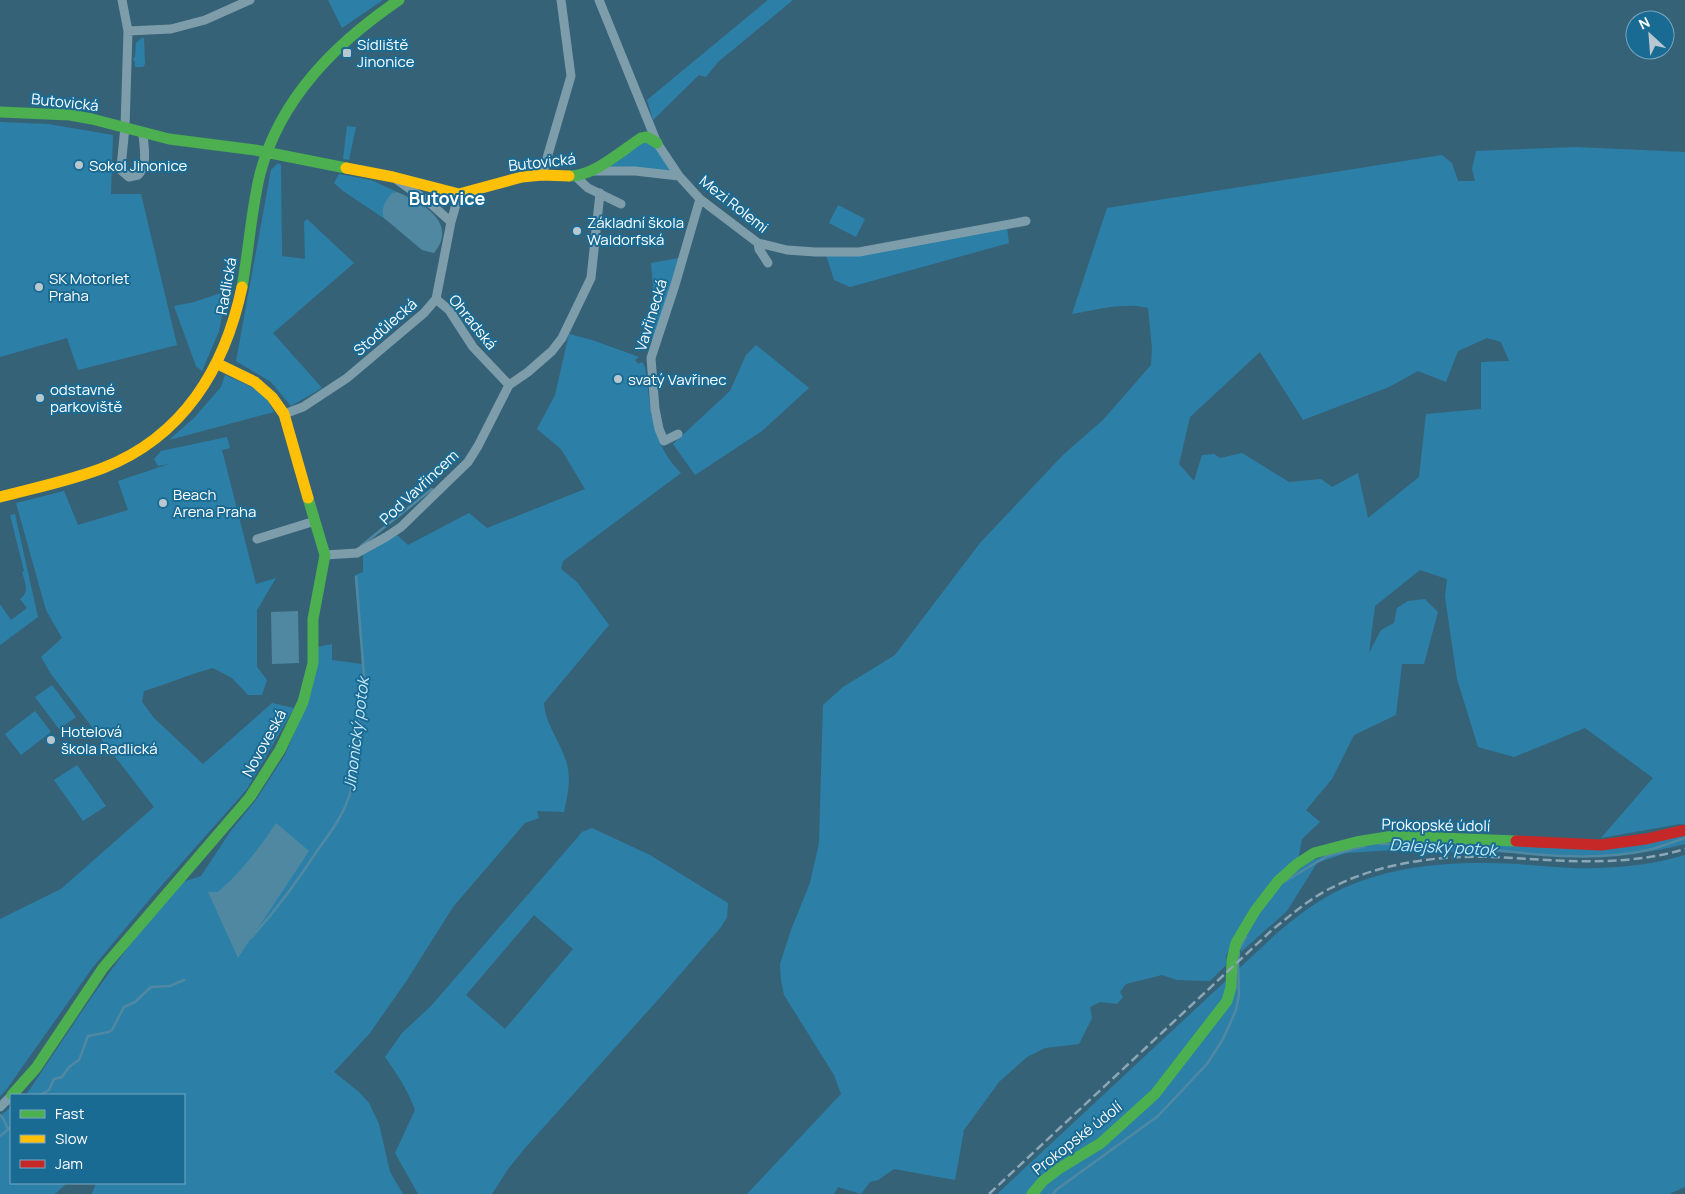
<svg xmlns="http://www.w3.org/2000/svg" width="1685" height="1194" font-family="Manrope,sans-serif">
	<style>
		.green { fill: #2c80a8; fill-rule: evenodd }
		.water { fill: #5088a2 }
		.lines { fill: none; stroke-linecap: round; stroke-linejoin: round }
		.stream { stroke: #5088a2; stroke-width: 2.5 }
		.street { stroke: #7e9dab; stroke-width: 9 }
		.fast { stroke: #4caf50; stroke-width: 11 }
		.slow { stroke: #ffc107; stroke-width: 11 }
		.jam { stroke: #c62828; stroke-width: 11 }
		.rail { stroke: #8ba6b4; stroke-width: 2.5; stroke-dasharray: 9 4; stroke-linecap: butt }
		.poi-dot { fill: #b9c8d0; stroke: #1a6b94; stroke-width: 2 }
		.labels { text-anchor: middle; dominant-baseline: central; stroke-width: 4; stroke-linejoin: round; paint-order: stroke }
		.poi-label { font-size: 15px; fill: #fff; stroke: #1a6b94; text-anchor: start }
		.street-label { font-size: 15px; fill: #fff; stroke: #1a6b94 }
		.water-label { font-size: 16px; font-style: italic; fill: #c5e9f8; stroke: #1a6b94 }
		.quarter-label { font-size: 18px; font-weight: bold; fill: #fff; stroke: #1a6b94 }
	</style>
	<rect width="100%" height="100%" fill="#366278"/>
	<path class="green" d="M328 0H383L342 28Z
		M768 0H793L718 62 706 77 699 75 653 120 647 100Z
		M142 38H144L145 64 143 67H135V62L133 59 135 57 136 43Z
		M0 122 48 124 113 135 111 194H141L177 345 78 370 67 338 0 357Z
		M347 126 356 127 349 160 343 159Z
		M642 141 653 145 674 172 597 170Z
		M1577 147 1685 152V825L1680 824 1601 838 1653 778 1585 728 1514 757 1478 747 1457 679 1445 597 1447 579 1420 570 1375 606 1369 653 1381 630 1394 623 1397 608 1408 601 1425 599 1438 612 1424 664H1402L1396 715 1354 735 1332 779 1306 810 1320 822 1302 839 1298 860 1253 907 1226 956V965L1210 981 1177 980 1162 975 1126 984 1120 992 1123 997 1117 1004 1100 1002 1090 1007 1092 1018 1079 1044 1045 1048 1027 1057 999 1082 964 1130 955 1180 894 1169 878 1180 870 1182 861 1194 838 1187 834 1194H747L841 1094 834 1075 784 995 781 980 780 964 791 930 810 883 819 843 823 705 843 687 895 655 980 543 1064 454 1103 420 1151 365 1152 348 1148 308C1124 302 1096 310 1072 314L1107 208 1442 155 1452 163 1458 181H1475L1472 169 1476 151ZM1487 338 1501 342 1509 361 1481 362V409L1426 414 1419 477 1368 518 1358 473 1332 487 1321 479 1289 482 1242 453 1220 458 1214 454 1202 455 1194 481 1179 464 1190 417 1260 352 1303 420 1389 387 1418 371 1446 382 1458 351Z
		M278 163 281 165 282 256 305 259 304 222 307 219 354 263 273 333 322 388 291 406 271 382 236 361 271 170Z
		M339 174 371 180 397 192H395C387 201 377 211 388 221L343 191 334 183Z
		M838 205 865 219 856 237 829 223Z
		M1007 228 1009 243 850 287 834 280 826 255Z
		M679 258 652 343 654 297 651 263Z
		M227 291 219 331 202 371 196 366 174 306 194 302Z
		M569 334 592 340 639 357 635 360 638 364 642 362 645 367C651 407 650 442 681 473L563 561 561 569 577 582 609 625 544 703C545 723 559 740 565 758 572 775 568 795 564 812L537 811 539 818 525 823 453 907 407 980 370 1033 334 1072 359 1092 369 1103 379 1124 390 1172 403 1194H92L96 1183H184V1095H26L93 995 129 946 183 882 201 876 230 832 256 800 285 755 307 703 317 647 332 644V660L362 664 355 575 363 572V555L397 535 408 545 469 513 487 528 585 489 561 449 537 429 555 395Z
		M756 345 809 388 762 431 695 475 673 444 730 391 746 355Z
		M225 375 252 387 266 397 274 412 169 440 194 418 221 387Z
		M227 437 230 448 222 450 256 584 276 578 257 610V667L267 680 262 695H248L232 678 213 668C189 674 168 684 144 691L142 702 154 718 203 764 272 703 294 708 247 789 154 894 93 967 6 1090 0 1096V919L61 889 154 807 51 674 41 657 62 638 46 610 16 503 64 491 78 525 128 510 118 481 169 464 158 466 154 459 161 451Z
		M15 514 38 617 0 645V604L11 620 27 608 20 599C30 592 25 582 22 572L24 571 10 515Z
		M52 685 76 717 59 729 35 697Z
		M35 711 51 732 21 755 5 734Z
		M77 765 106 806 83 821 54 780Z
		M592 828 650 855 728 903 727 917 721 927 664 993 525 1148 508 1169 492 1194H418L395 1153 415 1110C408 1090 397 1074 385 1057L402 1033 431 1006 577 838 582 832ZM534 915 573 949 505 1029 466 995Z
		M1685 834V844C1619 862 1559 854 1492 852 1482 851 1463 855 1454 853 1451 852 1447 849 1444 847L1346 853 1317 863 1287 911 1241 952 1239 942 1279 884 1310 861 1359 844 1451 842 1537 846Z
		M1685 855V1187L1669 1194H997L1276 934C1288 924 1301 913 1315 904 1366 870 1430 862 1489 863 1517 863 1545 867 1572 868 1611 869 1648 866 1685 855Z
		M11 1107V1183H67L55 1194H0V1116Z"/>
	<path class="water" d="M397 192C421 202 459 222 434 253L422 250 384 218C380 209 386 200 392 193Z
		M298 611 299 663 272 664 271 612Z
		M276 823 309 851 238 958 208 892H218C241 872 259 849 276 823Z"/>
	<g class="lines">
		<path class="stream" d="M361 546 432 489
			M1433 843C1500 850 1583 865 1648 850 1661 847 1673 842 1685 838
			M1380 844 1425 843
			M1284 882 1327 856 1365 846
			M251 938C276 910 297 882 317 851 331 832 345 813 351 790L364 675 356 577
			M1240 948 1246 937
			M40 1095 49 1090 54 1079 62 1077 69 1067 79 1060 88 1036 109 1032 112 1030 124 1007 135 1002 151 987 170 986 184 980
			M0 1115 3 1118 8 1129
			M0 1136 11 1127
			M1053 1194 1056 1190 1158 1116 1207 1064 1223 1039 1236 1010 1239 995 1238 962 1239 953"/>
		<path class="street" d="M122 0 128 31 125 127 121 167 122 171 129 177 138 175C148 165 144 147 143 134
			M599 0 657 143 679 176 700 199 758 243 787 250 815 252H859L1026 221
			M128 31 171 29 205 20 250 0
			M591 171H635L679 176
			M542 175 571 76 561 0
			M575 176 588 188 621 204
			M396 179 431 204 451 222
			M758 243 759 249 768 263
			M436 299 449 310 473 347 509 385
			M284 414 303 407 347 378 424 313 436 299 451 222 459 194
			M678 434 664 441 659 429 655 409 651 358 675 285 700 199
			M257 539 315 521
			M325 555 357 553 386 537 401 527 468 462 478 446 509 385 528 372 552 351 562 338 591 278 600 193
			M0 1107 11 1096"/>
		<path class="fast" d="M0 112 70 115 92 119 169 139 255 150 346 168
			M569 176C593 177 621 151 641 138L647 137 657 143
			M242 287C249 249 251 211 260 174 280 98 336 43 399 0
			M12 1095 36 1068 103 968 250 797 280 750 303 702 313 663V619L325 555 308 498
			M1032 1194 1043 1181 1060 1168 1101 1143 1155 1094 1227 1001 1231 987 1232 960 1236 943 1255 911 1278 881 1297 864 1314 853 1356 842 1393 836 1516 841"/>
		<path class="slow" d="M346 168 393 177 459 194 522 177 542 175 569 176
			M218 364 255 382 272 397 284 414 308 498
			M0 497C34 488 69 481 103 468 183 437 225 368 242 287"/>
		<path class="jam" d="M1516 841 1601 845 1646 839 1685 830"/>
		<path class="rail" d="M989 1194 1272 930C1291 915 1309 899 1331 888 1379 863 1439 855 1493 857 1558 860 1621 868 1685 849"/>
	</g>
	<g class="poi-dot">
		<rect x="342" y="48" width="10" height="10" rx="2.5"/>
		<circle cx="79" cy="165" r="5"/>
		<circle cx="577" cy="231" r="5"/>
		<circle cx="39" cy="287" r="5"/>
		<circle cx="618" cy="379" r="5"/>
		<circle cx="40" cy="398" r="5"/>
		<circle cx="163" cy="503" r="5"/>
		<circle cx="51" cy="740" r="5"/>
	</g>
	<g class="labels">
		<g class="poi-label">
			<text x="357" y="44">Sídliště<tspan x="357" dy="17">Jinonice</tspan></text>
			<text x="89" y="165">Sokol Jinonice</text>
			<text x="587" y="222">Základní škola<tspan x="587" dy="17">Waldorfská</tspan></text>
			<text x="49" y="278">SK Motorlet<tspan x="49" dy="17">Praha</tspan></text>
			<text x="628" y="379">svatý Vavřinec</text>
			<text x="50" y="389">odstavné<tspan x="50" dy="17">parkoviště</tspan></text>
			<text x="173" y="494">Beach<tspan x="173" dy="17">Arena Praha</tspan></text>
			<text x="61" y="731">Hotelová<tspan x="61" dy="17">škola Radlická</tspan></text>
		</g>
		<g class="street-label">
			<text transform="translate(65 102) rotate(6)">Butovická</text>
			<text transform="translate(542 162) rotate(-6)">Butovická</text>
			<text transform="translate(734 204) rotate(38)">Mezi Rolemi</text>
			<text transform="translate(226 286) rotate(-80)">Radlická</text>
			<text transform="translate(651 315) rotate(-73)">Vavřinecká</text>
			<text transform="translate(473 322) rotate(51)">Ohradská</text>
			<text transform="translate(385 327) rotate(-41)">Stodůlecká</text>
			<text transform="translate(419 487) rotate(-43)">Pod Vavřincem</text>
			<text transform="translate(264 743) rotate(-61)">Novoveská</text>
			<text transform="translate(1436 825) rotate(1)">Prokopské údolí</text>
			<text transform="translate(1077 1138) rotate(-38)">Prokopské údolí</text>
		</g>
		<g class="water-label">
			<text transform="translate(356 734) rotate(-83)">Jinonický potok</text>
			<text transform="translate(1443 847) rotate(3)">Dalejský potok</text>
		</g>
		<g class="quarter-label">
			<text x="447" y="198">Butovice</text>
		</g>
	</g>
	<rect x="10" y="1094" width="175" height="90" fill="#1a6b94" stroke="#76a6bf"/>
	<rect x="20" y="1110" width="25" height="8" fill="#4caf50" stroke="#76a6bf"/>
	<text x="55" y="1119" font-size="15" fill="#ffffff">Fast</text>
	<rect x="20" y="1135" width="25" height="8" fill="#ffc107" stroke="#76a6bf"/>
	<text x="55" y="1144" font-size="15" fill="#ffffff">Slow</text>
	<rect x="20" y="1160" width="25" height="8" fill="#c62828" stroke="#76a6bf"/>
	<text x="55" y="1169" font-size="15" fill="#ffffff">Jam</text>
	<g transform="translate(1650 35) rotate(334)"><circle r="24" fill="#1a6b94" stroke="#76a6bf"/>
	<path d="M0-4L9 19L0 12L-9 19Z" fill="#b9c8d0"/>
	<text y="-8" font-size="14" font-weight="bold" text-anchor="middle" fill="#ffffff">N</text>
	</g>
</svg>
